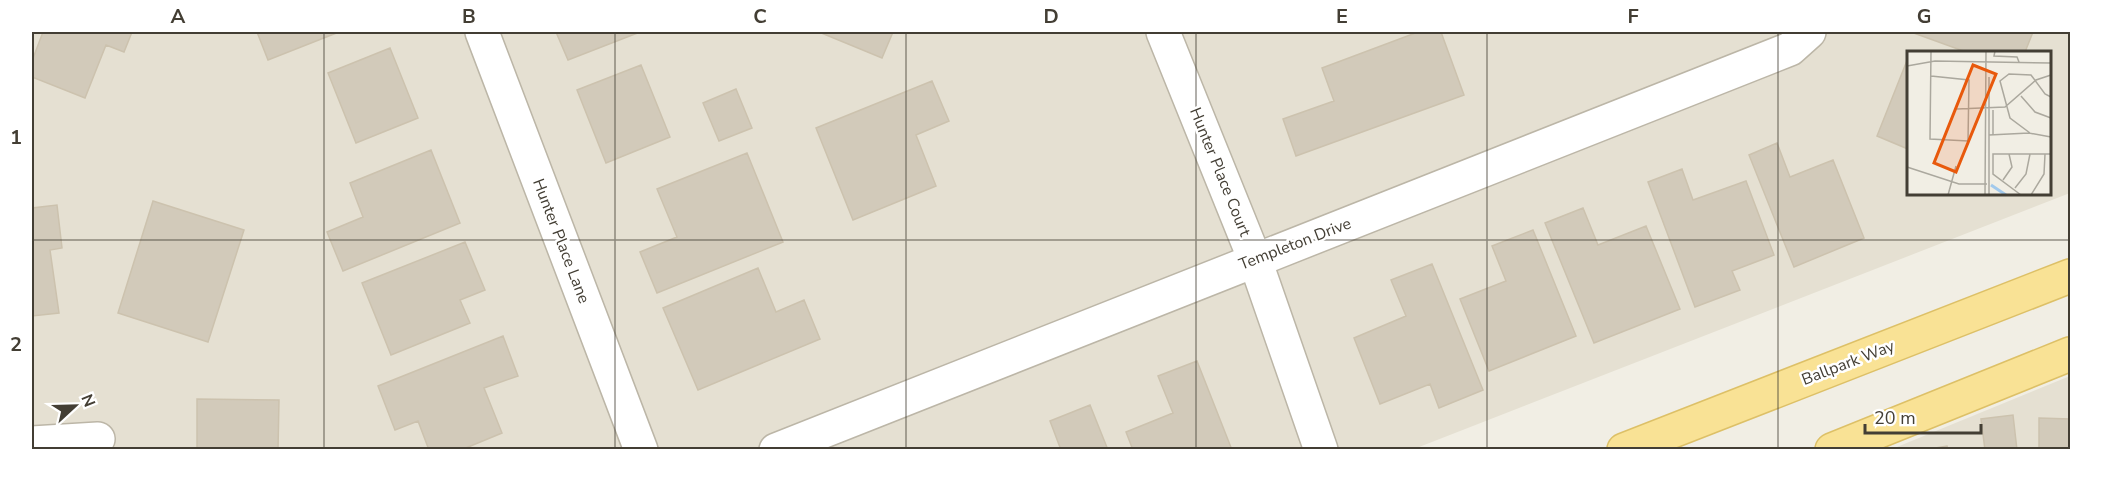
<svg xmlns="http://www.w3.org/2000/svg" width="2102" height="481" font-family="'Nunito Sans',sans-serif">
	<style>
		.residential { fill: #e5e0d2; fill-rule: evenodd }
		.building { fill: #d2caba; stroke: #ccc2ae; stroke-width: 1.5 }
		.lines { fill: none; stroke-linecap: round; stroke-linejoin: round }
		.minor-casing { stroke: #bcb6a7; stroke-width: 36 }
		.major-casing { stroke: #ddc067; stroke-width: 36 }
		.minor { stroke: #fff; stroke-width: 33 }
		.major { stroke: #f9e295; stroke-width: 33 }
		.grid { fill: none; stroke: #433e34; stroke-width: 1.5; stroke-opacity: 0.55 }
		.labels { text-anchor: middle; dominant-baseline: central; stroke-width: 5; stroke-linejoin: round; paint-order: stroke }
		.street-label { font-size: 16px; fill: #433e34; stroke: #fff }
		.inset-river { fill: none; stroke: #a2c9ec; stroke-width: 3 }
		.inset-road { fill: none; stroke: #aba89e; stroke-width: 1.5 }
		.view { fill: #e8590c; fill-opacity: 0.15; stroke: #e8590c; stroke-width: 3 }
		.inset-edge { fill: none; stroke: #433e34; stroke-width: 3 }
		.neatline { fill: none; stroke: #433e34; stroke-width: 2 }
		.grid-label { font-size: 20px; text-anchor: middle; font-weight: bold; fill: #433e34 }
	</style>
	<rect width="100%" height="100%" fill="#f1eee4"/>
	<path class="residential" d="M32 32H2070V193L1414 449H32ZM1908 52H2050V194H1908Z
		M2070 376V449H1892Z"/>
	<path class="building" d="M43 32H132L124 52 106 45 85 98 32 77V61Z
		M257 32H339L268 60Z
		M556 32H640L568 60Z
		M819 32H893L882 58Z
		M1418 32H1441L1464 95 1296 156 1283 119 1334 101 1322 68Z
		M1911 32H2033L2025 52H1966Z
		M390 48 418 118 356 143 328 73Z
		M1908 58V149L1877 136Z
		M641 65 670 137 606 163 577 90Z
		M932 81 949 121 916 135 936 186 853 220 816 128Z
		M736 89 752 128 719 141 703 103Z
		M1777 143 1790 177 1833 160 1864 238 1794 267 1749 155Z
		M431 150 460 223 343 271 327 232 363 217 350 183Z
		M747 153 783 242 657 293 640 252 677 237 657 189Z
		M1682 169 1693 200 1746 181 1774 255 1732 271 1740 290 1695 307 1648 182Z
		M153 201 244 230 208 342 118 313Z
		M57 205 62 248 50 250 59 313 32 316V208Z
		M1583 208 1598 245 1646 226 1680 309 1594 343 1545 223Z
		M1533 230 1576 336 1489 371 1460 299 1506 281 1492 246Z
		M465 242 485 290 460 300 470 323 391 355 362 283Z
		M1432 264 1483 390 1439 408 1430 384 1380 404 1354 338 1406 316 1391 280Z
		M758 268 776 312 804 300 820 339 698 390 663 308Z
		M503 336 518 376 484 388 502 433 461 450H429L418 421 395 430 378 386Z
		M1197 361 1232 450H1133L1126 432 1173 413 1158 376Z
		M197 399 279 400 278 450H197Z
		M1090 405 1108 450H1061L1050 421Z
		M2013 415 2017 450H1985L1981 419Z
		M2039 418 2070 419V450H2039Z
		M1947 446 1948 450H1923Z"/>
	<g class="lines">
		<defs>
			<path id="minor" d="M482 32 641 450
				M1163 32 1255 260 1321 450
				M32 443 98 439
				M776 450 1790 49 1809 32"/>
			<path id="major" d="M1624 450 2070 276
				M1832 450 2070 354"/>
		</defs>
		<use href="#minor" class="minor-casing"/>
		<use href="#major" class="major-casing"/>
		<use href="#minor" class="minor"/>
		<use href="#major" class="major"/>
	</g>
	<path class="grid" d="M324 32V450M615 32V450M906 32V450M1196 32V450M1487 32V450M1778 32V450M32 240H2070"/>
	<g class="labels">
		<g class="street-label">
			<text transform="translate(1220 172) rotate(68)">Hunter Place Court</text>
			<text transform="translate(561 241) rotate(69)">Hunter Place Lane</text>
			<text transform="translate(1295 244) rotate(-21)">Templeton Drive</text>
			<text transform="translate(1848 363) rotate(-21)">Ballpark Way</text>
		</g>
	</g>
	<g transform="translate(1907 51)">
		<rect width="144" height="144" fill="#f1eee4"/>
		<path class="inset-river" d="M84 134 99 144"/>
		<path class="inset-road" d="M24 0 23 88 61 90 62 29 24 25M88 0 87 5 110 6 112 11M0 15 28 10 144 12M114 45 128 61 144 67M50 58 98 56 129 29 144 24M86 59V84M123 82 103 67 93 30 102 23 124 24 138 43 144 46M82 84 122 82 144 86M0 116 52 133H80M96 129 105 116 102 103M108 137 119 123 123 103M41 144 49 115M78 144 79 0M82 144V26M114 144 86 123V103H144M124 144 137 123 138 103"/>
		<path class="view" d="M66 14 89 23 49 121 27 112Z"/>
		<rect width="144" height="144" class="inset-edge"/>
	</g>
	<rect width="2102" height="481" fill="none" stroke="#ffffff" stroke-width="66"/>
	<g transform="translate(75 406) rotate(68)" stroke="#ffffff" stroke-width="4.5" paint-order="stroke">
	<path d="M0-4.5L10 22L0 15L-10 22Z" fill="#433e34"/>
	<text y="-9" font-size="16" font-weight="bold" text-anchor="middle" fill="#433e34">N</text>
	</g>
	<path d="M1865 424v9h116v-9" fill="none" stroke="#433e34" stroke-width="3"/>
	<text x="1874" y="424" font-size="18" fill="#433e34" stroke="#ffffff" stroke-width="4.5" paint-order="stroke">20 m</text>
	<rect x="33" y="33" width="2036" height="415" class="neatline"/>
	<g class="grid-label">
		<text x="178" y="23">A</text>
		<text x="469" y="23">B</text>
		<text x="760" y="23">C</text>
		<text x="1051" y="23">D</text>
		<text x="1342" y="23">E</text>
		<text x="1633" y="23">F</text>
		<text x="1924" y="23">G</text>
		<text x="16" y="144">1</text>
		<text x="16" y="351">2</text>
	</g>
</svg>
